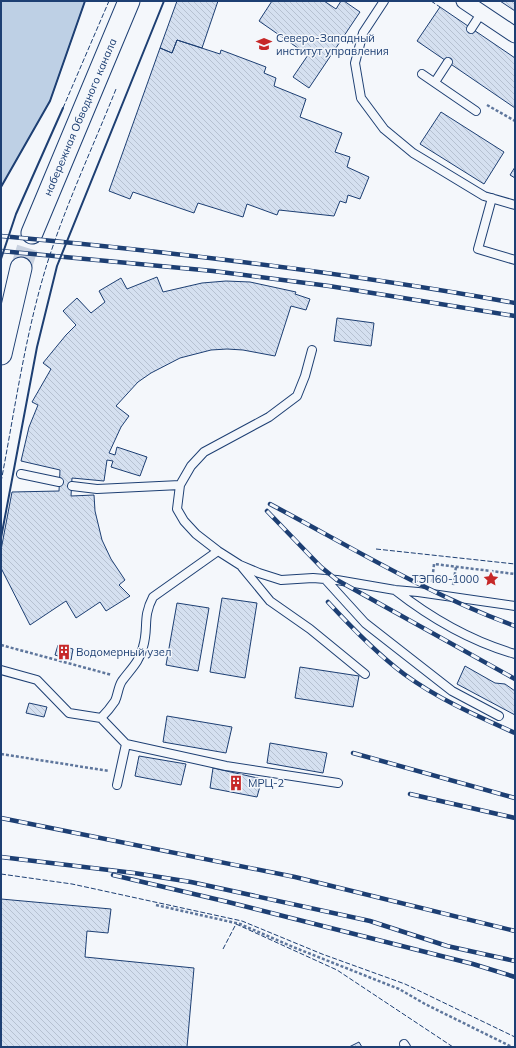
<svg xmlns="http://www.w3.org/2000/svg" width="516" height="1048" font-family="Mulish,sans-serif">
	<style>
		.water { fill: #bed0e5; stroke: #687fa3 }
		.building { fill: url(#building-back-hatch); stroke: #1d3f73 }
		.lines { fill: none; stroke-linecap: round; stroke-linejoin: round }
		.secondary-tunnel { stroke: #c9d2e0; stroke-width: 21; stroke-dasharray: 21 10; stroke-linecap: butt }
		.lane-casing { stroke: #1d3f73; stroke-width: 10 }
		.street-casing { stroke: #1d3f73; stroke-width: 17 }
		.secondary-casing { stroke: #1d3f73; stroke-width: 23 }
		.path { stroke: #5e769c; stroke-width: 2.5; stroke-dasharray: 3 2; stroke-linecap: butt }
		.lane { stroke: #f4f7fb; stroke-width: 8 }
		.street { stroke: #f4f7fb; stroke-width: 15 }
		.secondary { stroke: #f4f7fb; stroke-width: 21 }
		.rail-casing { stroke: #1d3f73; stroke-width: 4.5 }
		.rail { stroke: #f4f7fb; stroke-width: 3; stroke-dasharray: 9; stroke-linecap: butt }
		.fence { stroke: #1d3f73; stroke-width: 1; stroke-dasharray: 5 2; stroke-linecap: butt }
		.wall { stroke: #1d3f73; stroke-width: 2 }
		.labels { text-anchor: middle; dominant-baseline: central; stroke-width: 3; stroke-linejoin: round; paint-order: stroke }
		.poi-label { font-size: 11px; fill: #1d3f73; stroke: #f4f7fb; text-anchor: start }
		.street-label { font-size: 11px; fill: #1d3f73; stroke: #f4f7fb }
	</style>
	<defs>
		<pattern id="building-back-hatch" width="6" height="6" patternUnits="userSpaceOnUse"><rect width="6" height="6" fill="#d5e0f0"/><path d="M-1 5l2 2M0 0l6 6M5-1l2 2" fill="none" stroke="#b6c1d1"/></pattern>
	</defs>
	<rect width="100%" height="100%" fill="#f4f7fb"/>
	<path class="water" d="M1 1H85L50 101 1 187Z"/>
	<path class="building" d="M177 1H218L202 48 177 40 172 53 160 48Z
		M272 1H324L336 9 341 1H344L360 12 309 88 293 77 308 55 259 21Z
		M500 1H515V11Z
		M440 7 515 58V108L417 41Z
		M177 40 220 54 221 50 266 67 264 73 276 78 274 86 306 99 300 117 342 133 335 152 350 157 347 167 369 177 360 199 348 195 346 203 340 201 334 216 279 210 277 215 247 204 243 217 198 203 194 213 133 192 130 199 109 191 160 48 172 53Z
		M441 112 504 152 484 184 420 144Z
		M515 167V178L510 175Z
		M157 277 163 292 202 283 226 281 250 282 296 292 295 294 310 299 306 310 291 306 275 356 243 350 227 349 211 350 180 358 151 373 138 382 116 406 129 416 121 427 109 453 115 455 117 447 147 457 140 476 111 467 113 461 107 460 104 481 72 478 71 496 94 495 95 511 102 540 111 559 125 580 119 585 130 596 106 611 100 602 76 618 66 601 30 625 1 568V550L12 492 59 491 60 470 21 461 29 427 38 405 32 402 51 369 43 363 66 335 76 325 63 311 77 298 91 313 105 302 99 291 121 278 127 289Z
		M337 318 374 323 371 346 334 341Z
		M222 598 257 603 245 678 210 672Z
		M177 603 209 608 198 671 166 665Z
		M58 645 73 649 71 660 55 655Z
		M465 666 495 683 505 684 515 691V715L457 684Z
		M300 667 359 676 353 707 295 698Z
		M29 703 47 707 44 717 26 713Z
		M167 716 232 727 226 753 163 742Z
		M270 743 327 753 323 773 267 763Z
		M139 756 186 764 181 785 135 776Z
		M213 768 262 779 257 797 210 788Z
		M1 899 111 909 108 933 87 931 85 957 194 968 187 1047H1Z
		M359 1042 362 1047H349Z"/>
	<g class="lines">
		<path class="secondary-tunnel" d="M21 268 32 233"/>
		<defs>
			<path id="lane" d="M384 1 363 33 355 63 361 98 384 129 413 153 484 196 515 205
				M471 29 482 12
				M422 74 476 111
				M435 82 448 62
				M492 198 478 249 515 260
				M312 350 305 376 297 396 269 417 204 452 191 466 180 485 177 509 184 521 196 534 218 551 240 565 259 573 281 580 313 578 337 580 395 590 418 592 515 606
				M21 474 59 482
				M72 486 97 489 180 485
				M242 567 270 601 310 629 365 674
				M325 579 365 623 452 691 499 716
				M395 590C432 619 470 641 515 654
				M1 670 37 680 69 713 101 718 126 744 117 785
				M101 718C106 713 111 707 115 701 118 695 118 687 122 681 130 670 140 661 143 647 149 627 142 618 153 597L218 551
				M126 744 226 766 338 783
				M404 1044 406 1047"/>
			<path id="street" d="M464 1 515 35"/>
			<path id="secondary" d="M32 233 129 1
				M1 354 21 268"/>
		</defs>
		<use href="#lane" class="lane-casing"/>
		<use href="#street" class="street-casing"/>
		<use href="#secondary" class="secondary-casing"/>
		<path class="path" d="M487 105 515 121
			M432 582 434 564 515 574
			M453 585 456 567
			M1 645 112 675
			M1 754 109 771
			M156 905 240 924 293 947 399 989 425 1004 512 1047"/>
		<use href="#lane" class="lane"/>
		<use href="#street" class="street"/>
		<use href="#secondary" class="secondary"/>
		<defs>
			<path id="rail" d="M1 236C173 252 345 272 515 303
				M1 251 213 271 329 286 515 316
				M270 504C351 547 429 595 515 626
				M267 511 321 567 337 580 515 679
				M328 602C352 628 376 653 404 674 438 699 477 716 515 733
				M353 753 515 798
				M410 794 515 818
				M1 818 295 877 515 931
				M1 857 134 873 191 882 370 921 447 946 515 961
				M113 875 228 902 473 964 515 977"/>
		</defs>
		<use href="#rail" class="rail-casing"/>
		<use href="#rail" class="rail"/>
		<path class="fence" d="M431 1 440 7
			M63 108 109 1
			M1 482C15 409 25 335 47 264 66 204 93 147 116 89
			M376 549 515 564
			M1 874 72 884 242 921 322 954 405 984 515 1037
			M223 949 236 924 337 970 453 1047"/>
		<path class="wall" d="M1 187 50 101 85 1
			M1 259 16 214 63 108
			M1 538 37 347 57 266 164 1"/>
	</g>
	<defs>
		<symbol id="university-bare" viewBox="-9 -9 18 18"><path d="M0-5L7-2L0 1L-7-2ZM-4 1L0 2.5L4 1V4Q0 6-4 4Z" fill="#c62828" stroke="#f4f7fb" stroke-width="2.5" paint-order="stroke"/></symbol>
		<symbol id="sight-bare" viewBox="-9 -9 18 18"><path d="M0-6L1.8-2.2L6-1.7L2.9 1.2L3.7 5.4L0 3.3L-3.7 5.4L-2.9 1.2L-6-1.7L-1.8-2.2Z" fill="#c62828" stroke="#f4f7fb" stroke-width="2.5" paint-order="stroke"/></symbol>
		<symbol id="building-bare" viewBox="-9 -9 18 18"><path d="M-4-6H4V6H1V3H-1V6H-4ZM-2.5-4.3h1.7v1.8h-1.7ZM.8-4.3h1.7v1.8H.8ZM-2.5-1h1.7V.8h-1.7ZM.8-1h1.7V.8H.8Z" fill="#c62828" stroke="#f4f7fb" stroke-width="2.5" paint-order="stroke"/></symbol>
	</defs>
	<g fill-rule="evenodd">
		<use href="#university-bare" x="253" y="33" width="22" height="22"/>
		<use href="#sight-bare" x="480" y="568" width="22" height="22"/>
		<use href="#building-bare" x="53" y="641" width="22" height="22"/>
		<use href="#building-bare" x="225" y="772" width="22" height="22"/>
	</g>
	<g class="labels">
		<g class="poi-label">
			<text x="276" y="38">Северо-Западный<tspan x="276" dy="13">институт управления</tspan></text>
			<text x="479" y="579" text-anchor="end">ТЭП60-1000</text>
			<text x="76" y="652">Водомерный узел</text>
			<text x="248" y="783">МРЦ-2</text>
		</g>
		<g class="street-label">
			<text transform="translate(80 117) rotate(-67)">набережная Обводного канала</text>
		</g>
	</g>
	<rect width="516" height="1048" fill="none" stroke="#1d3f73" stroke-width="4"/>
</svg>
